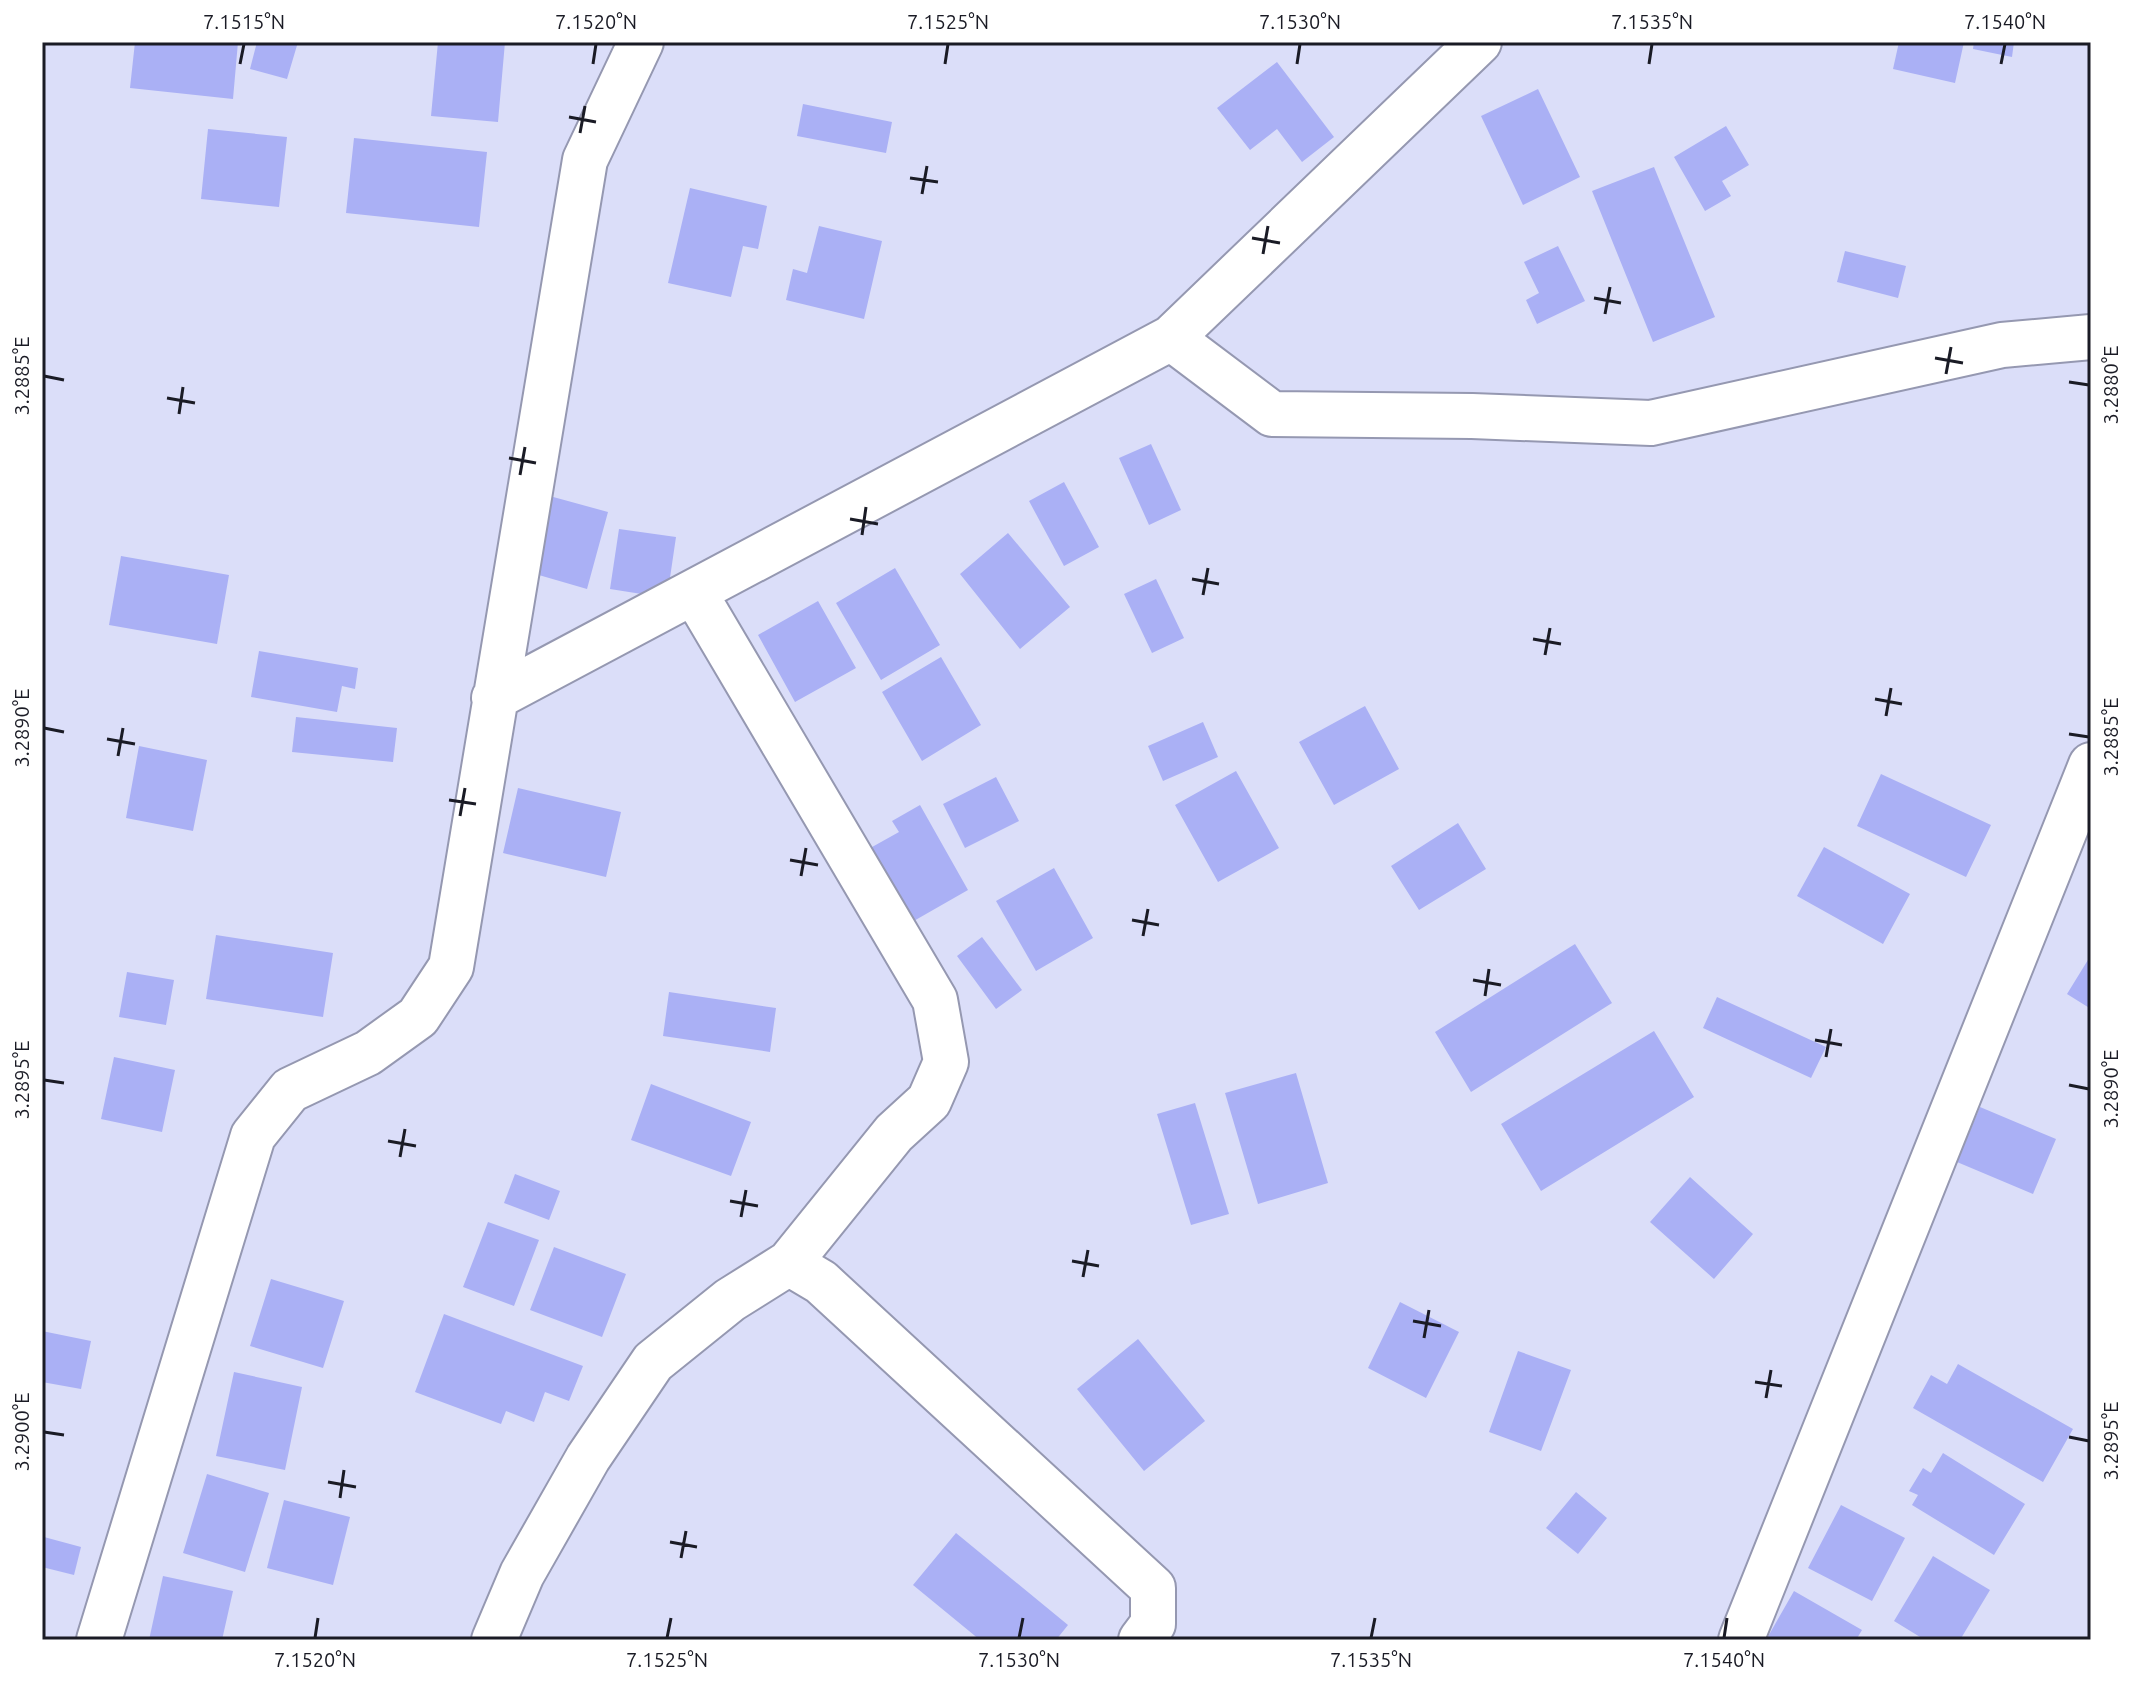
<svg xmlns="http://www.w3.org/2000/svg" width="2133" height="1682" font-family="Ubuntu,sans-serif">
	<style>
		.building { fill: #aab0f5 }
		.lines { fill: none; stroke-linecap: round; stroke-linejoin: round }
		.minor-casing { stroke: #9598b1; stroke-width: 48 }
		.minor { stroke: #fff; stroke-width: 44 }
		.ticks { fill: none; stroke: #1a1b25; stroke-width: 3 }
		.neatline { fill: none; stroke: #1a1b25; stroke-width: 3 }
		.ticks-label { font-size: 20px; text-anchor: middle; fill: #1a1b25 }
	</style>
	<rect width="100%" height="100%" fill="#dbdef9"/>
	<path class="building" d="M135 42H238L233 99 130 88Z
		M257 42H298L287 79 250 69Z
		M438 42H505L498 122 431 116Z
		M1899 42H1964L1955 83 1893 69Z
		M1974 42H2014L2012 57 1973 49Z
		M1277 62 1334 137 1302 162 1277 129 1250 150 1217 108Z
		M1538 89 1580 177 1523 205 1481 116Z
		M803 104 892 122 886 153 797 136Z
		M1726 126 1749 165 1722 181 1731 196 1705 211 1674 157Z
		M208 129 287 137 279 207 201 199Z
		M354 138 487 152 479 227 346 213Z
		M1654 167 1715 317 1653 342 1592 191Z
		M690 188 767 206 758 249 743 246 731 297 668 283Z
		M819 226 882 241 864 319 786 300 793 269 807 273Z
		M1558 246 1585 301 1537 324 1526 300 1539 293 1524 262Z
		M1845 251 1906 266 1898 298 1837 282Z
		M1151 444 1181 510 1149 525 1119 458Z
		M1064 482 1099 547 1064 566 1029 501Z
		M546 495 608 512 587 589 525 571Z
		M619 529 676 537 667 598 610 589Z
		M1008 533 1070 607 1020 649 960 574Z
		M121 556 229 575 217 644 109 625Z
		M895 568 940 645 881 680 836 603Z
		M1156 579 1184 638 1152 653 1124 594Z
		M818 601 856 668 795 702 758 635Z
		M259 651 358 668 355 689 342 686 337 712 251 697Z
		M941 657 981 725 922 761 882 692Z
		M1365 706 1399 769 1334 805 1299 742Z
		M296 717 397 728 393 762 292 752Z
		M1203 722 1218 757 1163 781 1148 746Z
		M139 746 207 760 193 831 126 818Z
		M1236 771 1279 848 1218 882 1175 805Z
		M1881 774 1991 825 1966 877 1857 826Z
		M996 777 1019 821 965 848 943 804Z
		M518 788 621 812 606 877 503 853Z
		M920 805 968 890 898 930 856 856 899 832 892 821Z
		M1458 823 1486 869 1419 910 1391 866Z
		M1824 847 1910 894 1883 944 1797 896Z
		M1054 868 1093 938 1036 971 996 901Z
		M216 935 333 953 323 1017 206 999Z
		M982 937 1022 990 996 1009 957 956Z
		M1575 944 1612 1003 1471 1092 1435 1032Z
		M2091 955V1009L2067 994Z
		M127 972 174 980 166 1025 119 1017Z
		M669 992 776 1008 770 1052 663 1036Z
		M1717 997 1826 1047 1811 1078 1703 1028Z
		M1654 1031 1694 1097 1541 1191 1501 1124Z
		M114 1057 175 1070 162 1132 101 1119Z
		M1296 1073 1328 1183 1258 1204 1225 1093Z
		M651 1084 751 1122 731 1176 631 1140Z
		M1195 1103 1229 1214 1191 1225 1157 1114Z
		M1980 1107 2056 1139 2033 1194 1957 1162Z
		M515 1174 560 1191 549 1220 504 1203Z
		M1690 1177 1753 1234 1714 1279 1650 1222Z
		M488 1222 539 1240 514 1306 463 1287Z
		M554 1247 626 1274 602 1337 530 1310Z
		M271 1279 344 1301 323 1368 250 1346Z
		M1400 1302 1459 1332 1426 1398 1368 1368Z
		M444 1314 583 1366 569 1401 545 1392 534 1422 506 1411 501 1424 415 1392Z
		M42 1331 91 1341 81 1389 42 1382Z
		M1138 1339 1205 1421 1144 1471 1077 1389Z
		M1518 1351 1571 1370 1541 1451 1489 1432Z
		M1958 1364 2073 1429 2043 1482 1913 1408 1931 1375 1947 1384Z
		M234 1372 302 1387 285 1470 216 1456Z
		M1943 1453 2025 1504 1994 1555 1912 1505 1918 1495 1909 1491 1923 1468 1931 1473Z
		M207 1474 269 1493 245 1572 183 1553Z
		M1576 1492 1607 1518 1578 1554 1546 1528Z
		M284 1500 350 1517 333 1585 267 1568Z
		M1841 1505 1905 1538 1872 1601 1808 1568Z
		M956 1533 1068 1625 1056 1640H980L913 1585Z
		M44 1537 81 1547 74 1575 42 1567Z
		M1933 1556 1990 1590 1960 1640H1925L1894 1621Z
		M163 1576 233 1591 222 1640H149Z
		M1794 1591 1862 1630 1856 1640H1766Z"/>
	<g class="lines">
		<defs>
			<path id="minor" d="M1171 338 1272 414 1472 416 1651 423 2002 345 2091 337
				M694 592 935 1000 946 1062 929 1101 894 1133 789 1263
				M494 698 1171 338 1479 42
				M99 1640 253 1136 290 1090 368 1053 418 1017 451 967 585 160 641 42
				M494 1640 522 1574 588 1458 653 1362 730 1300 789 1263 821 1282 1153 1588V1624L1141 1640
				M1741 1640 2091 765"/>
		</defs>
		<use href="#minor" class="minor-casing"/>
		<use href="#minor" class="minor"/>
	</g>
	<path class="ticks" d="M240 64 244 44M593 64 596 44M945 64 948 44M1297 64 1300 44M1649 64 1652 44M2001 64 2005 44M569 117 596 122M580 133 585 106M910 178 938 182M922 194 927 166M1252 238 1280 243M1263 254 1268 226M1594 298 1621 303M1605 314 1610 287M1935 358 1963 363M1946 374 1951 347M44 376 64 380M2069 382 2089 385M167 398 195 403M179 414 183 387M509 458 536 463M520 475 525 447M850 519 878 524M862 535 866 507M1192 579 1219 584M1203 595 1208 568M1533 639 1561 644M1545 655 1550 628M1875 699 1902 704M1886 716 1891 688M44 728 64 732M2069 734 2089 737M107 739 135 744M118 756 123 728M449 800 476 804M460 816 465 788M790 860 818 865M801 876 806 848M1132 920 1159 925M1143 936 1148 909M1473 980 1501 985M1485 996 1489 969M1815 1040 1842 1045M1826 1057 1831 1029M44 1080 64 1083M2069 1085 2089 1089M388 1141 416 1146M400 1157 405 1129M730 1201 758 1206M741 1217 746 1190M1072 1261 1099 1266M1083 1277 1088 1250M1413 1321 1441 1326M1424 1338 1429 1310M1755 1382 1782 1386M1766 1398 1771 1370M44 1432 64 1435M2069 1437 2089 1441M328 1482 356 1487M340 1498 344 1470M670 1542 697 1547M681 1558 686 1531M315 1638 318 1618M667 1638 671 1618M1019 1638 1023 1618M1371 1638 1375 1618M1724 1638 1727 1618"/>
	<rect width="2133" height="1682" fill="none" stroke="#ffffff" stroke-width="88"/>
	<rect x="44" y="44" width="2045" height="1594" class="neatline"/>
	<g class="ticks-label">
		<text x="244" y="29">7.1515°N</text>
		<text x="596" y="29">7.1520°N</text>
		<text x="948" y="29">7.1525°N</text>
		<text x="1300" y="29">7.1530°N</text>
		<text x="1652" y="29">7.1535°N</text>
		<text x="2005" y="29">7.1540°N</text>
		<text transform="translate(22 376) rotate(-90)" y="7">3.2885°E</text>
		<text transform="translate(2111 385) rotate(-90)" y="7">3.2880°E</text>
		<text transform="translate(22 728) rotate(-90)" y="7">3.2890°E</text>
		<text transform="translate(2111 737) rotate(-90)" y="7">3.2885°E</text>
		<text transform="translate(22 1080) rotate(-90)" y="7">3.2895°E</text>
		<text transform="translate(2111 1089) rotate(-90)" y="7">3.2890°E</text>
		<text transform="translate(22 1432) rotate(-90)" y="7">3.2900°E</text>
		<text transform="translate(2111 1441) rotate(-90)" y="7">3.2895°E</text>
		<text x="315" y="1667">7.1520°N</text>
		<text x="667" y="1667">7.1525°N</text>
		<text x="1019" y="1667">7.1530°N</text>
		<text x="1371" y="1667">7.1535°N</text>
		<text x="1724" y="1667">7.1540°N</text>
	</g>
</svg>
